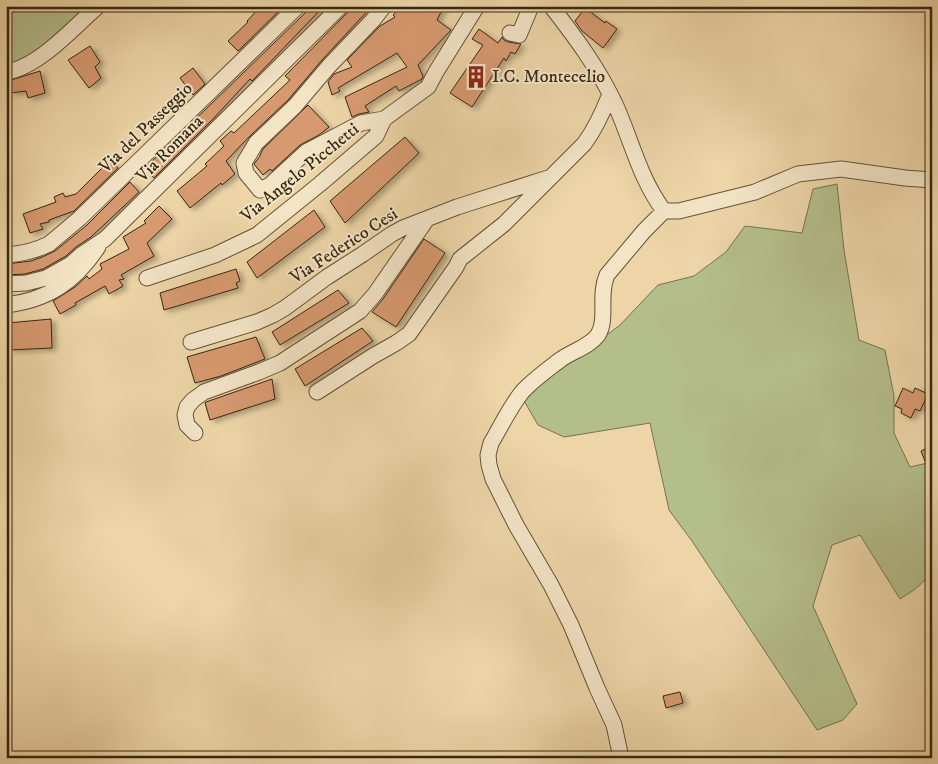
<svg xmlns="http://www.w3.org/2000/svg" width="938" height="764" font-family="'IM FELL DW Pica',serif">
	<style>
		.green { fill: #b4be8a; stroke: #75724e }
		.building { fill: #d79970; stroke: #362711; filter: url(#shadow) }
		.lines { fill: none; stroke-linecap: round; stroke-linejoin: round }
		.minor-casing { stroke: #645236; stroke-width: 17 }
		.minor { stroke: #f3e4c6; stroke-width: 15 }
		.labels { text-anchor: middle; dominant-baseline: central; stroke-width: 4; stroke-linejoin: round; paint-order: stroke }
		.poi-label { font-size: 18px; fill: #362711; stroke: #f3e4c6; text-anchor: start }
		.street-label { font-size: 18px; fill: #362711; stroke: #f3e4c6 }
	</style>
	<defs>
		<filter id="shadow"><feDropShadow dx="4.5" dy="2.5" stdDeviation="2.5" flood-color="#0004"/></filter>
	</defs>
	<rect width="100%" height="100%" fill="#edd5a7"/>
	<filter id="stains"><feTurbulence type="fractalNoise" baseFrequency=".004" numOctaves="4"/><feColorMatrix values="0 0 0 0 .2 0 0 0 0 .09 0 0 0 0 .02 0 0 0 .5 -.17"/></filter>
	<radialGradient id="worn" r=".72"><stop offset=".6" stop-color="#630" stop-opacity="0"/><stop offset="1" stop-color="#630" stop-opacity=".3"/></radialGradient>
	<path class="green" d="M6 6H86L47 42 20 62 6 65Z
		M837 184 844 250 859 340 885 350 894 396V433L910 467 932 462V574L914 590 900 599 860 535 832 545 813 606 857 704 843 720 817 730 692 541 669 510 650 423 564 437 538 425 523 399 555 369 588 349 620 325 658 285 694 276 726 252 745 226 802 233 813 189Z"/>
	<path class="building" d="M261 6H284L238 51 228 41 248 22 247 21Z
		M307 6H324L252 81 250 79 213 119 154 178 145 168 305 13Z
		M354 6H372L322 60 288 100 250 136 226 161 235 174 222 185 221 183 190 208 177 191 207 166 205 164 224 146 220 141 231 131 234 133 290 80 285 76Z
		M403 6H444L437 20 451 30 418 65 423 76 422 79 399 91 396 86 365 106 369 112 359 114 352 117 345 97 407 67 397 53 338 88 340 91 332 95 328 82 334 74 352 67 347 60 380 26 395 17 393 15Z
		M585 8 605 23 606 21 617 29 603 48 582 31 575 21Z
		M479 29 498 43 502 37 504 40 508 42 521 44 515 54 511 52 506 61 504 58 472 107 450 93 483 45 472 39Z
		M90 46 100 62 95 67 101 78 89 88 68 60Z
		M193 68 205 84 193 95 180 78Z
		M40 71 45 93 28 98 26 91 11 93 8 81Z
		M308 105 329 127 319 135 300 145 272 171 270 169 263 175 254 164 260 156V155L263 149Z
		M405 137 419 153 345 223 330 201Z
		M110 160 118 168 74 211 49 220V222L40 224 43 229 30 233 23 214 56 202 54 197 63 193 65 197 76 194Z
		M130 182 139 192 91 237 76 247 66 256 43 269 25 274 6 275V264L31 261 42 257 55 251 87 225Z
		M159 206 172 219 147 243 154 256 121 275 124 279 119 280 123 286 109 294 105 286 75 303 76 305 60 314 53 301 75 287 87 276 89 279 102 269 100 264 129 249 123 237 146 223 144 221Z
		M314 210 325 227 257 278 247 262Z
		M424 239 445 253 396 327 372 312 383 299Z
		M236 269 240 281 236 283 238 288 164 310 160 293Z
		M338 290 349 303 280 345 272 332Z
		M51 319 52 348 9 350 8 323Z
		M362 328 373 341 305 386 295 369Z
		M256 337 265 359 221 376 195 383 187 357Z
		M272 379 275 399 210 420 205 403 206 402Z
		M903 388 913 393 915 388 928 394 920 411 915 409 911 418 901 413 902 409 895 406Z
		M932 446V458L925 461 921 451Z
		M680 692 683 703 666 708 663 696Z"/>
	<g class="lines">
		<defs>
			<path id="minor" d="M551 6C576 38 599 69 616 106 632 142 640 179 664 211
				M510 33 519 35 529 11 528 6
				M6 72C38 68 74 27 98 6
				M384 119 361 123 306 152 270 185 260 190 246 173 244 163 256 143 295 106 329 66 373 20 384 6
				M6 255C22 254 35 251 49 244L80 218 298 6
				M147 278 215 255 257 235 320 184 376 136 384 119 428 87 436 72 477 6
				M6 284 26 283 46 278 71 264 81 255 105 239 341 6
				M6 305C48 300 75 282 98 247
				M191 342 257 322 273 315 285 308 327 277 363 254 392 234 403 228 457 207 548 178
				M317 392 373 356 396 343 409 334 456 267 460 259 504 224 584 144C596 128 603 112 610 94
				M195 433 187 425 185 415 187 407 193 400 204 392 259 372 280 363 360 311 375 294 427 219
				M621 758 614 725 597 688 571 625 551 585 516 525 493 479 489 465 488 455 491 443 494 438C503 422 511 406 522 392 533 380 547 370 560 360 572 351 589 347 598 335 608 319 598 295 607 275L644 231 664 211H679L755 192 798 174 841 169 905 178 932 180"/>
		</defs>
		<use href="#minor" class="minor-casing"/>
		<use href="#minor" class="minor"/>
	</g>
	<defs>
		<symbol id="building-bare" viewBox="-9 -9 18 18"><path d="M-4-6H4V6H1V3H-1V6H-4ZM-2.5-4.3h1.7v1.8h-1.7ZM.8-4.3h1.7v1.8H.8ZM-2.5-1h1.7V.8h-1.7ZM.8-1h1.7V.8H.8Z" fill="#8f2418" stroke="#f3e4c6" stroke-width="2.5" paint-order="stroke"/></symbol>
	</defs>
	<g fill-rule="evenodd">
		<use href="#building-bare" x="460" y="61" width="32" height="32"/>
	</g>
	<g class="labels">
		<g class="poi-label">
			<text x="492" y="77">I.C. Montecelio</text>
		</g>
		<g class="street-label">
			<text transform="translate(146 128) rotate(-44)">Via del Passeggio</text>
			<text transform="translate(170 149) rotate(-45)">Via Romana</text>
			<text transform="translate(300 173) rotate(-39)">Via Angelo Picchetti</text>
			<text transform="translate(344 246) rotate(-33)">Via Federico Cesi</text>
		</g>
	</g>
	<rect width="938" height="764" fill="none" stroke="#edd5a7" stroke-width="25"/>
	<rect x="8" y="8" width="923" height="749" fill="none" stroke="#362711" stroke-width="2.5"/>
	<rect x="12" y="12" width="913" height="739" fill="none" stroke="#362711"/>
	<rect width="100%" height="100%" filter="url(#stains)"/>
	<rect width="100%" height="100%" fill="url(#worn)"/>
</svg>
